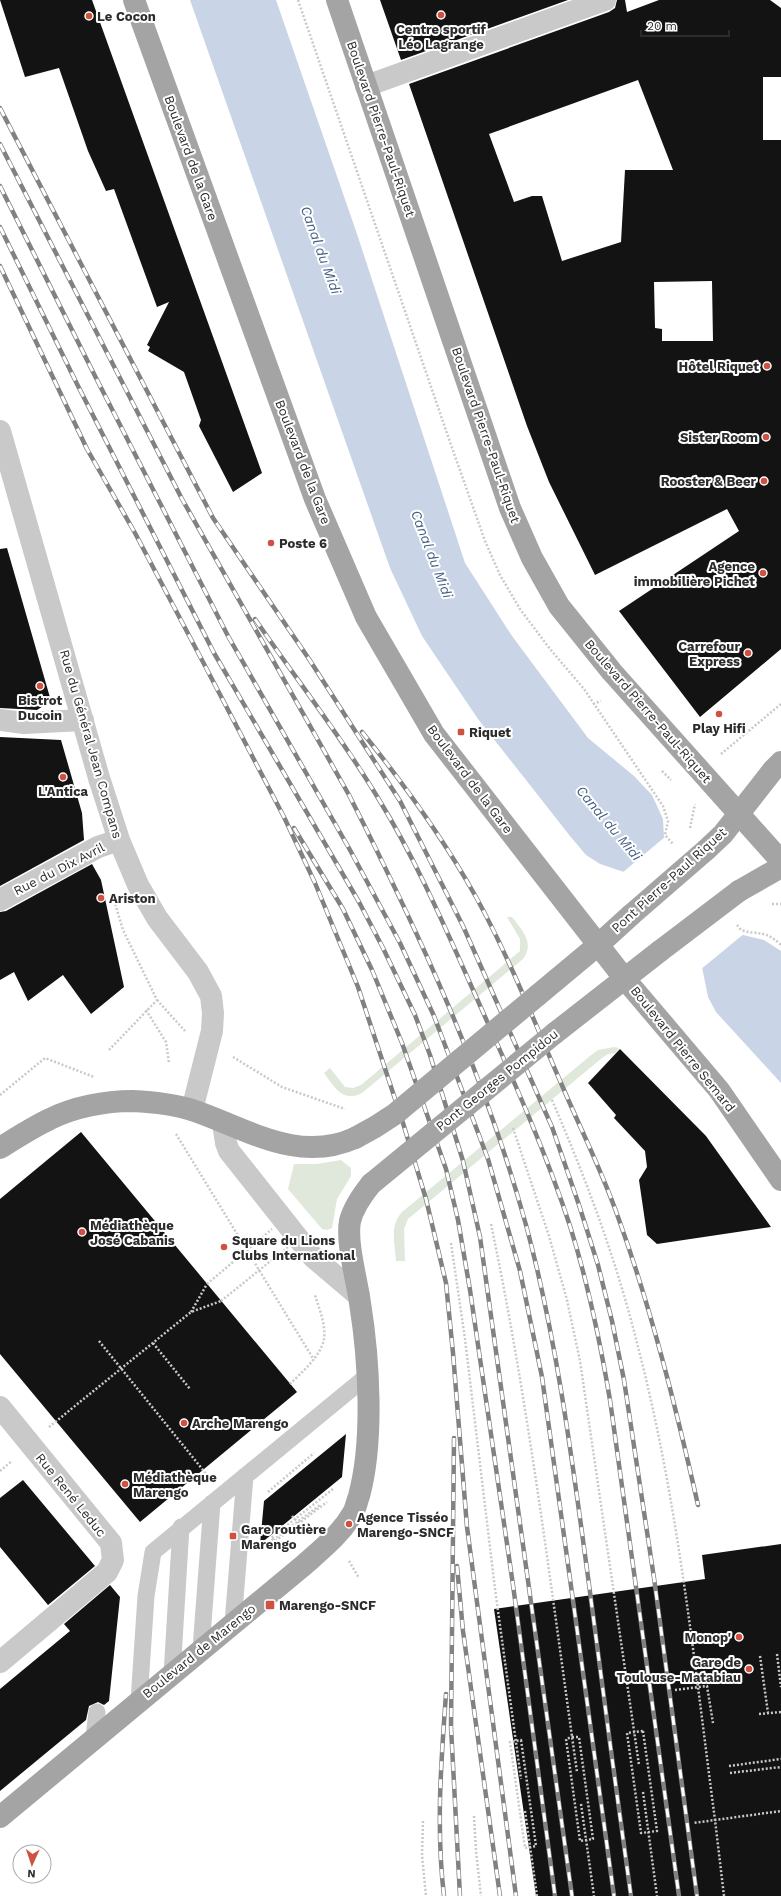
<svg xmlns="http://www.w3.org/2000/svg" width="781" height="1896" font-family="'Work Sans',sans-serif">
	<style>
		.green { fill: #dfe8db }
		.water { fill: #c9d5e6 }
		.pier { fill: #fff }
		.building { fill: #131313; fill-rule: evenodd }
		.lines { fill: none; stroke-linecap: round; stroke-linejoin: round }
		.path { stroke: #c9c9c9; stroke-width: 2.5; stroke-dasharray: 2 2; stroke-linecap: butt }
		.service { stroke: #c9c9c9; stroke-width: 17 }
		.minor { stroke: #c9c9c9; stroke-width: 22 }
		.primary { stroke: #a4a4a4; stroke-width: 22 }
		.rail-casing { stroke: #818181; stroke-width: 4.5 }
		.rail { stroke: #fff; stroke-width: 3; stroke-dasharray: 9; stroke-linecap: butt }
		.path-bridge { stroke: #c9c9c9; stroke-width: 2.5; stroke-dasharray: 2 2; stroke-linecap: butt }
		.primary-bridge { stroke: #a4a4a4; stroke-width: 22 }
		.poi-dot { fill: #ce5142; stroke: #fff; stroke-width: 1.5 }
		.labels { text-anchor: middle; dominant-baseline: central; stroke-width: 4; stroke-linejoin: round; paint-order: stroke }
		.poi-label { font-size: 13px; font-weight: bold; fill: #2c2c2c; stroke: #fff; text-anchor: start }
		.street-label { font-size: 13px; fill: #2c2c2c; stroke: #fff }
		.water-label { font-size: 14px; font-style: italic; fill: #455f83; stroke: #fff }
	</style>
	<rect width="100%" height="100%" fill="#fff"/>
	<path class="green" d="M507 917H512C522 930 535 943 523 959L362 1093C342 1103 335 1087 324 1073L330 1068 345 1087 353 1088 361 1085 520 951V939Z
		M614 1047 619 1048 616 1053 608 1054 602 1058 408 1219 404 1229 405 1261H396C395 1244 389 1226 402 1212L590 1056 598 1050Z
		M341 1160 351 1168V1176L337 1199 332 1228 327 1230 322 1229 288 1189 294 1164H317Z"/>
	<path class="water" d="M190 0H276L357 234 465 563 512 636 588 738 634 776 652 795 663 819 664 837 743 935 764 940 781 951V1083L716 1012 708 997 702 967 624 872 600 864 586 855 570 836 478 719 422 636 390 568Z"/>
	<path class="pier" d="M666 836 745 933 700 970 622 873Z"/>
	<path class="building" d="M0 0H92L262 473 233 492 199 426 201 420 184 372 148 351 150 347 147 345 169 302 157 307 114 189 106 191 88 151 59 68 25 77Z
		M380 0H568L401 60Z
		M617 0H625L627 12 659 0H770L781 8V77H763V140H781V649L700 717 619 611 739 531 727 509 595 575 549 482 527 426 409 84 609 12 615 8ZM638 80 673 170H625L621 242 562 261 542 196H532L514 202 489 134ZM712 281 713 341H662V329L655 328 654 282Z
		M7 548 51 701 37 710 0 708V549Z
		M0 737 61 740 82 813 84 840 0 886Z
		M92 864 101 880 124 987 91 1014 63 975 28 1001 14 972 0 980V912L6 911Z
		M620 1049 706 1136 771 1227 657 1244 647 1235 639 1180 647 1167 645 1151 614 1118 616 1115 588 1083Z
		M81 1132 297 1392 140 1522 0 1354V1199Z
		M346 1434 342 1477 260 1544 264 1501Z
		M23 1480 95 1566 48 1605 0 1547V1498Z
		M781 1544V1896H536L494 1609 705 1579 702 1555Z
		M110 1585 120 1597 109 1701 104 1705 98 1702 89 1706 86 1720 0 1791V1689L70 1631 64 1624Z"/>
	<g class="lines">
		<path class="path" d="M298 0 450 442 485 541 500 575 520 609 550 649 584 689 663 806 668 821 665 835 673 844
			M593 704 601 701
			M721 754 781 704
			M662 771 671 780
			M690 828 695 804
			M772 904H781
			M737 925 741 930C760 936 764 929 781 945
			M157 1000 185 1031
			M146 1010 166 1042 169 1063
			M109 1050 157 1000 123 930 114 900
			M233 1057 282 1087 345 1109
			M0 1095 45 1058 94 1077
			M552 1100C586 1179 616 1259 637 1343 678 1499 694 1661 715 1820L693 1823
			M513 1128 549 1236 567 1300 580 1361 639 1765
			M176 1134 314 1360
			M491 1224C529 1405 551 1589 577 1772
			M451 1243 465 1339 495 1589 521 1779
			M191 1312 207 1284
			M99 1341 207 1475
			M153 1343 190 1389
			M290 1384C302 1372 321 1356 324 1339 326 1325 319 1308 315 1295
			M49 1427 191 1312 221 1301
			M0 1471 12 1461
			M268 1492 314 1453
			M292 1516 304 1529
			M273 1540 274 1542 327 1502
			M273 1540 320 1505
			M263 1547 273 1540 271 1538 333 1489
			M349 1561 359 1578
			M301 1602 307 1609V1605
			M305 1611 310 1606
			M777 1654 781 1687
			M760 1656 768 1713
			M675 1690 707 1686 713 1723
			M759 1714 781 1712
			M643 1731 657 1831 641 1833 627 1733Z
			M572 1737H579L593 1839 580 1841 566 1739Z
			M521 1740 536 1846 525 1848 510 1742Z
			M729 1766 781 1759
			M730 1773 781 1767
			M643 1792 657 1896
			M581 1804 594 1896
			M525 1811 537 1896
			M474 1816 476 1851 481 1896
			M423 1821 422 1855 426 1896
			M724 1896 715 1820 781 1811"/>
		<path class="service" d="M233 1623 245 1476
			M201 1649 212 1503
			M172 1674 181 1527
			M139 1701 146 1596 153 1552 367 1376
			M94 1737 97 1712"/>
		<path class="minor" d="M366 86 605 0
			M0 431 99 778 119 840 138 885 157 918 198 972 211 996 213 1013 212 1031 192 1110
			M0 720 24 723 83 720
			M0 900 98 847 119 840
			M223 1123 226 1143 229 1151 313 1257 359 1296
			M0 1407 111 1543 113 1560 107 1572 0 1662"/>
		<path class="primary" d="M134 0 315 499 366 617 434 734 624 978 719 1090 781 1180
			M337 0 510 508 532 558 559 606 612 672 781 861
			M706 850 723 834 773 770 781 762
			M739 891 781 867
			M538 995 598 945 631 915
			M555 1033 660 951
			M0 1148C16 1138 33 1127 50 1119 74 1107 105 1101 132 1101 152 1102 174 1104 192 1110 246 1128 297 1164 355 1138
			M0 1817 304 1565C322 1549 341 1534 353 1513 356 1508 357 1501 359 1496 374 1441 369 1359 360 1303 357 1280 346 1243 350 1221 353 1209 363 1194 371 1184"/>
		<defs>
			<path id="rail" d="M0 108 213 518 309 659 400 801 463 926 552 1127 579 1205 598 1265 612 1321 624 1380 654 1578 697 1896
				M0 144 182 499 349 795C419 933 485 1075 526 1225 557 1340 572 1459 588 1577 602 1683 616 1790 631 1896
				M0 186 95 376 228 636 350 850 400 943 434 1016 488 1159 520 1271 542 1377 614 1896
				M0 227 77 384 214 653 359 902 383 948 415 1015 430 1055 463 1161 480 1237 572 1896
				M0 266 87 449 135 533 203 662 284 817 315 883 358 987 403 1123 426 1199 446 1283 453 1353 467 1527 516 1896
				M255 619C296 679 341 736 378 798 418 863 447 932 478 1001 511 1075 545 1149 570 1226 588 1283 600 1341 610 1400L679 1896
				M362 732C404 784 443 838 476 897 509 957 534 1021 561 1083 580 1128 602 1171 618 1217 652 1311 676 1408 698 1505
				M294 828 343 909 372 970 402 1043 446 1169 458 1220 470 1290 513 1585 555 1896
				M454 1438 451 1727 460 1896
				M457 1566 463 1631 500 1896
				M444 1896C436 1829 441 1762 446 1694"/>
		</defs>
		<use href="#rail" class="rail-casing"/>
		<use href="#rail" class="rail"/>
		<path class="path-bridge" d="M207 1284 272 1229
			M221 1301 288 1247"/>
		<path class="primary-bridge" d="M631 915 706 850
			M660 951 739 891
			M355 1138 375 1127 395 1114 538 995
			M371 1184 555 1033"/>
	</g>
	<g class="poi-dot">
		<circle cx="441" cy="15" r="4"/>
		<circle cx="89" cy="16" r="4"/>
		<circle cx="767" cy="366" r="4"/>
		<circle cx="766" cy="437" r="4"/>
		<circle cx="764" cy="481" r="4"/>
		<circle cx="271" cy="543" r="4"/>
		<circle cx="763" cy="573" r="4"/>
		<circle cx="748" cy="653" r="4"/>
		<circle cx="40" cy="686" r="4"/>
		<circle cx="719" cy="714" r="4"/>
		<rect x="457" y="728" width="8" height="8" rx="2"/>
		<circle cx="63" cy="777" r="4"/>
		<circle cx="101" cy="898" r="4"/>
		<circle cx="82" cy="1232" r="4"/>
		<circle cx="224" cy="1247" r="4"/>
		<circle cx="184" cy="1423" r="4"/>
		<circle cx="125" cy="1484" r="4"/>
		<circle cx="349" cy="1524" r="4"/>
		<rect x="229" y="1532" width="8" height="8" rx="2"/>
		<rect x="265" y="1600" width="10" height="10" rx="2"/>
		<circle cx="739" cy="1637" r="4"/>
		<circle cx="749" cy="1669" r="4"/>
	</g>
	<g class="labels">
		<g class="poi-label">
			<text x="97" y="16">Le Cocon</text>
			<text x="441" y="29" text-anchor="middle">Centre sportif<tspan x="441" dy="15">Léo Lagrange</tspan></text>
			<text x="759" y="366" text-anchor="end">Hôtel Riquet</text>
			<text x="758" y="437" text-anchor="end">Sister Room</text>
			<text x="756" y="481" text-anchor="end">Rooster &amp; Beer</text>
			<text x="279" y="543">Poste 6</text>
			<text x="755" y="566" text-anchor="end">Agence<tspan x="755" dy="15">immobilière Pichet</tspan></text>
			<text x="740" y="646" text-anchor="end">Carrefour<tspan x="740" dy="15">Express</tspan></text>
			<text x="40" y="700" text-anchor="middle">Bistrot<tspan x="40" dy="15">Ducoin</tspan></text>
			<text x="719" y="728" text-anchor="middle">Play Hifi</text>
			<text x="469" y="732">Riquet</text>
			<text x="63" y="791" text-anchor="middle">L'Antica</text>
			<text x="109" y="898">Ariston</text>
			<text x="90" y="1225">Médiathèque<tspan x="90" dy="15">José Cabanis</tspan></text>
			<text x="232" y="1240">Square du Lions<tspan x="232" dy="15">Clubs International</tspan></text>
			<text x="192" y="1423">Arche Marengo</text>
			<text x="133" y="1477">Médiathèque<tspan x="133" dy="15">Marengo</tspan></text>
			<text x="357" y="1517">Agence Tisséo<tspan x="357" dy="15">Marengo-SNCF</tspan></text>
			<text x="241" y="1529">Gare routière<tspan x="241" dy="15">Marengo</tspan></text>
			<text x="279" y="1605">Marengo-SNCF</text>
			<text x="731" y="1637" text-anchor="end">Monop'</text>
			<text x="741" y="1662" text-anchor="end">Gare de<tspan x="741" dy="15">Toulouse-Matabiau</tspan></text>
		</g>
		<g class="street-label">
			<text transform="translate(381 129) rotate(71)">Boulevard Pierre-Paul-Riquet</text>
			<text transform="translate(191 158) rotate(70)">Boulevard de la Gare</text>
			<text transform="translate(486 435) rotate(71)">Boulevard Pierre-Paul-Riquet</text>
			<text transform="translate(303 462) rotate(69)">Boulevard de la Gare</text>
			<text transform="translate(648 711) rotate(49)">Boulevard Pierre-Paul-Riquet</text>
			<text transform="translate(91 744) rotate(74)">Rue du Général Jean Compans</text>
			<text transform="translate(470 779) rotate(53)">Boulevard de la Gare</text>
			<text transform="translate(59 869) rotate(-27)">Rue du Dix Avril</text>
			<text transform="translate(669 880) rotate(-42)">Pont Pierre-Paul Riquet</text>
			<text transform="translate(683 1049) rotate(51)">Boulevard Pierre Semard</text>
			<text transform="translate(497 1080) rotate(-39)">Pont Georges Pompidou</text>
			<text transform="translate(71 1495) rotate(51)">Rue René Leduc</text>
			<text transform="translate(199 1651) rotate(-39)">Boulevard de Marengo</text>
		</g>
		<g class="water-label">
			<text transform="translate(321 250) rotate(70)">Canal du Midi</text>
			<text transform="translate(432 554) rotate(69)">Canal du Midi</text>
			<text transform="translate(609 823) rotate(50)">Canal du Midi</text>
		</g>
	</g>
	<g transform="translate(32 1864) rotate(183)"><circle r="19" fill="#ffffff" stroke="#ababab"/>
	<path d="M0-3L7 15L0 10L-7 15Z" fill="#ce5142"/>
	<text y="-6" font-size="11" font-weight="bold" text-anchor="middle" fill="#2c2c2c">N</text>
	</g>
	<path d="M641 30v6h88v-6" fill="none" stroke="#2c2c2c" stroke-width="2"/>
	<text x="647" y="30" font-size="12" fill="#2c2c2c" stroke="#ffffff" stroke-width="3" paint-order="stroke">20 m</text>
</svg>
